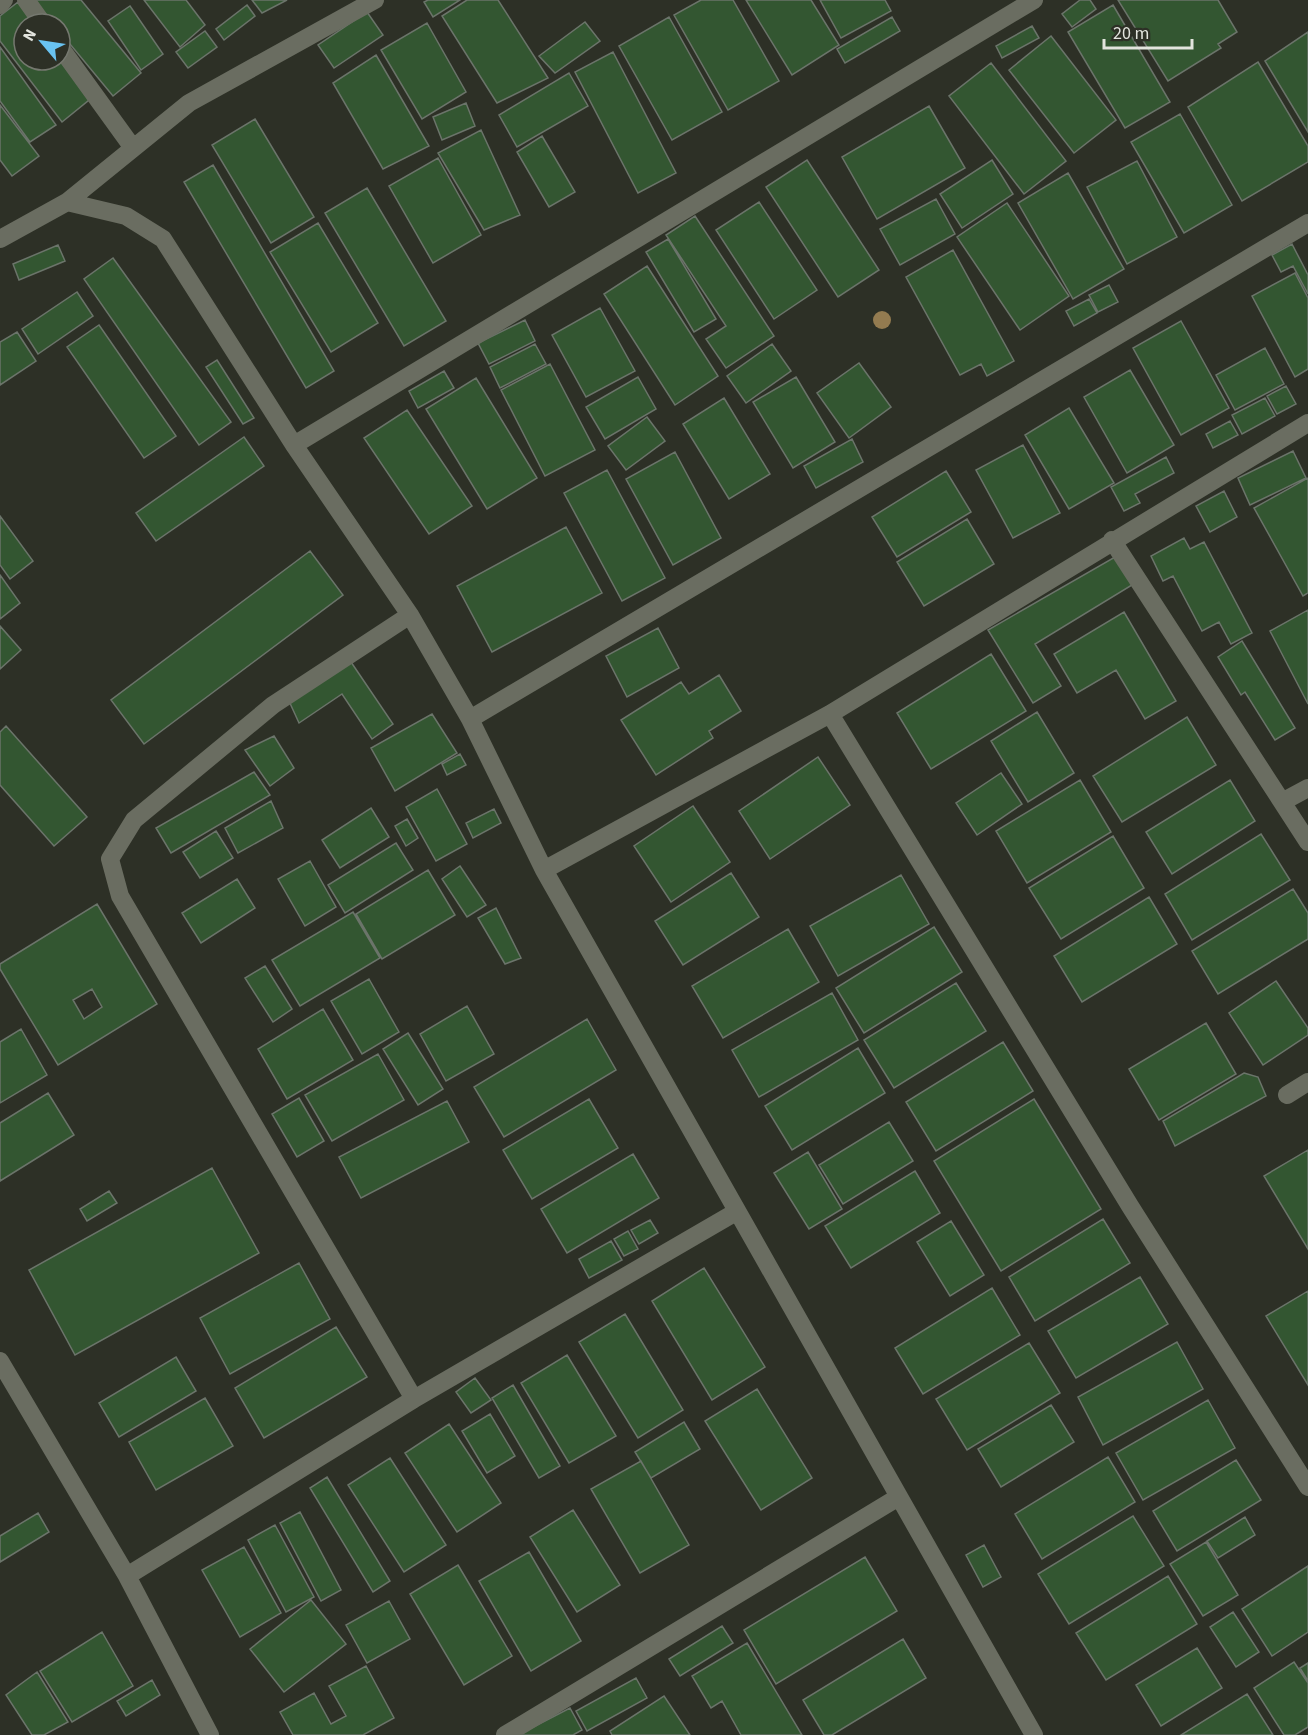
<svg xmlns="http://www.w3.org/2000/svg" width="1308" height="1735" font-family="'Source Sans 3',sans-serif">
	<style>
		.building { fill: #335631; stroke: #6b746a; stroke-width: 1.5; fill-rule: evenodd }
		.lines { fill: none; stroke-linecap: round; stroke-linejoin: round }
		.minor { stroke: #6a6d61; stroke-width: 18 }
		.tree { fill: #937b50 }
	</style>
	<rect width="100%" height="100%" fill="#2d3026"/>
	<path class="building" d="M34 0H81L141 73 113 96 60 32V24H54Z
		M144 0H186L205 25 180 47Z
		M252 0H287L262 13Z
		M428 0H460L433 17 424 2Z
		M467 0H498L548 78 497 103 442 16Z
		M701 0H733L779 81 728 110 674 15Z
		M746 0H811L839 45 792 75Z
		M820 0H885L891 11 841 38Z
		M1080 0H1090L1096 9 1072 27 1062 14Z
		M1118 0H1218L1237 32 1218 44 1221 48 1168 81Z
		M18 2 34 24H24V60H60L89 100 62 122 0 41V16Z
		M247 5 255 16 224 40 216 29Z
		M1113 5 1170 102 1125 128 1068 32Z
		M130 6 163 54 141 70 108 21Z
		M367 12 383 35 334 68 318 45Z
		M669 17 722 112 672 140 619 46Z
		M892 17 900 31 845 63 837 49Z
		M585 22 600 41 555 73 539 56Z
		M427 23 466 92 422 119 381 50Z
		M1032 26 1039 38 1002 58 996 46Z
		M205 31 217 47 188 68 176 52Z
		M1308 32V132L1265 61Z
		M1051 36 1116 120 1074 153 1009 70Z
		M0 47 56 125 30 142 0 101Z
		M613 52 676 173 638 193 575 72Z
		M376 55 429 146 383 169 333 83Z
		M1258 62 1308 146V162L1242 201 1188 107Z
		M991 63 1066 161 1024 194 949 96Z
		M569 73 588 106 517 147 499 115Z
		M466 103 475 126 442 140 433 117Z
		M0 105 39 156 12 176 0 160Z
		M929 106 965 168 877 219 842 157Z
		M1180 114 1232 205 1184 233 1131 142Z
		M255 119 314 217 271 243 212 145Z
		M481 130 520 215 484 230 438 153Z
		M542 136 575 192 549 207 517 152Z
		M438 158 481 235 433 263 389 186Z
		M807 160 879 270 838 297 766 187Z
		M992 160 1013 194 962 228 940 194Z
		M1137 161 1177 237 1127 264 1087 187Z
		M213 165 334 371 306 388 184 182Z
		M1068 173 1124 269 1073 299 1018 203Z
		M367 188 446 321 404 346 325 213Z
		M936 199 955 234 900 265 880 229Z
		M759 202 817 290 774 319 716 230Z
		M1007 203 1069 296 1020 330 957 237Z
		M695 216 774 336 726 368 706 339 726 326 666 235Z
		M318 223 378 323 331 352 270 252Z
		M668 239 716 319 694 332 646 252Z
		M1292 244 1308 275V294L1293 266 1281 272 1272 255Z
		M58 245 65 261 19 280 13 264Z
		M953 250 1014 361 987 376 981 364 960 375 906 277Z
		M113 258 231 422 199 445 84 279Z
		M647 266 718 376 675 405 604 294Z
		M1295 273 1308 298V369L1295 377 1252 296Z
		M1109 285 1118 302 1098 312 1089 295Z
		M77 292 93 316 38 354 22 329Z
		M1089 299 1097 313 1074 326 1066 311Z
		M600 308 635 371 586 397 552 335Z
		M525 320 535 341 489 364 478 343Z
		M1181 321 1229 408 1181 435 1133 348Z
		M99 325 176 436 144 458 67 347Z
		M17 332 36 361 0 385V342Z
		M535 344 546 364 500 388 490 367Z
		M772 344 791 371 746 403 727 376Z
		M1265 348 1284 384 1235 410 1216 375Z
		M217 360 254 418 243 424 206 367Z
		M859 363 891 407 849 438 817 393Z
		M550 364 595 450 545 476 501 390Z
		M1130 370 1174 445 1127 473 1084 397Z
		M444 371 454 388 418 408 409 391Z
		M638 377 656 409 605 439 586 407Z
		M796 377 835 442 793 468 753 402Z
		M476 378 537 478 487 509 426 409Z
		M1286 386 1296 404 1277 414 1267 396Z
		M724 398 770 474 729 499 683 424Z
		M1265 398 1275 416 1242 434 1232 415Z
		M1069 408 1114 483 1069 509 1025 435Z
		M407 410 472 506 429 534 364 438Z
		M647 417 665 441 626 470 608 446Z
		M1230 421 1238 435 1213 448 1206 434Z
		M244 437 264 466 156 541 136 513Z
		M852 439 863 462 816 488 804 466Z
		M1023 445 1060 513 1013 538 976 470Z
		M1293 451 1306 478 1250 505 1238 478Z
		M675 452 721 538 673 565 626 479Z
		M1166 457 1174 473 1135 494 1140 503 1124 511 1111 487Z
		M607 470 665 578 622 601 564 493Z
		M946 471 971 512 897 557 872 517Z
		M1308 478V593L1303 596 1254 508Z
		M1224 491 1237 517 1210 532 1196 506Z
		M0 516 33 561 10 579 0 565Z
		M967 519 994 564 924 606 897 562Z
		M566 527 602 593 492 652 457 586Z
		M1184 538 1190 549 1204 542 1252 633 1231 644 1219 622 1202 631 1173 576 1163 581 1151 556Z
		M310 551 343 595 144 744 111 700Z
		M1115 557 1132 585 1035 644 1061 686 1033 703 988 630Z
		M0 575 20 603 0 619Z
		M1308 610V704L1270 631Z
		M1124 612 1176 701 1145 719 1116 670 1077 693 1054 654Z
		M0 626 21 650 0 669Z
		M658 628 679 668 627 697 606 656Z
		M1242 641 1295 728 1275 740 1245 692 1241 695 1218 657Z
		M991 654 1026 711 931 769 897 713Z
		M351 662 393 724 372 739 342 694 299 723 289 701Z
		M719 675 741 711 709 731 713 738 656 775 621 720 681 682 689 694Z
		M1037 712 1074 773 1028 802 991 741Z
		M432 714 457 753 395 791 371 748Z
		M1187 717 1216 765 1122 822 1093 776Z
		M6 726 87 817 54 846 0 785V732Z
		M274 736 294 768 270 786 245 750Z
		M460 754 466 765 447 775 442 764Z
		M818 757 850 805 770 859 739 811Z
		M254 772 270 795 171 853 156 828Z
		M1001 773 1022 804 977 835 956 803Z
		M1080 780 1111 832 1027 883 996 831Z
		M1230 780 1255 821 1172 874 1146 832Z
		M437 789 467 844 436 861 406 807Z
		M271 801 283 828 238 853 225 828Z
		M693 806 730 862 671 902 634 846Z
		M371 808 389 837 340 868 322 840Z
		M494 809 501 823 473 838 466 823Z
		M407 819 418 838 406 846 395 826Z
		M216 831 233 858 200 878 183 852Z
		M1261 834 1290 880 1192 940 1165 894Z
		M1113 836 1144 888 1061 939 1029 888Z
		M396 843 413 870 345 913 328 885Z
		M310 861 336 907 305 926 278 879Z
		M460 866 486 905 467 917 442 879Z
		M428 870 455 915 382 959 356 914Z
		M731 873 759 917 683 965 655 921Z
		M901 875 929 924 838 976 810 926Z
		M237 879 255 908 201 943 182 913Z
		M1293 889 1308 913V939L1218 994 1192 951Z
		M1149 897 1177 944 1082 1002 1054 956Z
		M97 904 157 1004 58 1065 0 969V964ZM92 989 102 1007 84 1019 73 1000Z
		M496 908 521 958 505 964 478 918Z
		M353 912 380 958 300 1006 272 960Z
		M934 927 962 972 864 1033 836 988Z
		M788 929 819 982 723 1038 692 986Z
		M265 966 292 1009 273 1022 245 978Z
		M369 979 399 1032 362 1054 331 1001Z
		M1276 981 1308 1028V1035L1263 1065 1229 1013Z
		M956 983 986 1031 894 1088 864 1040Z
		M832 993 858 1040 759 1097 732 1050Z
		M467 1006 494 1054 446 1081 420 1034Z
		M323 1009 353 1060 287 1099 258 1049Z
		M587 1019 616 1070 504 1137 474 1087Z
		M1206 1023 1236 1074 1159 1120 1129 1069Z
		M21 1029 47 1075 0 1103V1042Z
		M408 1033 443 1089 418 1105 383 1049Z
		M1003 1042 1033 1091 936 1151 906 1102Z
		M858 1048 885 1093 792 1150 765 1106Z
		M378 1054 404 1100 332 1141 305 1095Z
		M1244 1073 1258 1077 1266 1096 1175 1146 1163 1121Z
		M48 1093 74 1135 0 1181V1123Z
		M299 1098 324 1141 297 1157 272 1114Z
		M589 1099 618 1148 532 1199 503 1150Z
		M1034 1099 1101 1209 1001 1271 934 1161Z
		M447 1101 469 1142 361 1198 339 1157Z
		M889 1122 913 1161 843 1204 819 1165Z
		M1308 1150V1249L1264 1176Z
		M808 1152 842 1209 809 1229 774 1173Z
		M633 1154 659 1198 567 1253 541 1209Z
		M212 1168 259 1253 75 1355 29 1270Z
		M915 1171 940 1213 851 1268 825 1226Z
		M109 1191 117 1203 87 1221 80 1209Z
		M1103 1219 1130 1263 1035 1321 1009 1277Z
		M650 1220 658 1233 639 1244 631 1230Z
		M951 1221 984 1275 950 1296 917 1242Z
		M628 1231 638 1249 624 1256 614 1239Z
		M611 1241 622 1260 589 1278 579 1259Z
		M299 1263 330 1319 230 1374 200 1318Z
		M704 1268 765 1367 712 1400 652 1301Z
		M1140 1277 1168 1324 1076 1378 1048 1331Z
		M992 1288 1020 1335 923 1394 895 1348Z
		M1308 1291V1385L1266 1316Z
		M625 1314 683 1410 638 1438 579 1342Z
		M336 1327 367 1377 264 1438 235 1388Z
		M1177 1342 1203 1389 1103 1445 1078 1397Z
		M1029 1343 1060 1393 967 1450 936 1399Z
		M567 1355 616 1436 569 1463 521 1383Z
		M176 1357 196 1391 119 1437 99 1403Z
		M475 1378 491 1400 471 1413 456 1392Z
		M513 1385 560 1466 539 1478 492 1398Z
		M757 1389 812 1478 761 1510 705 1421Z
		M205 1398 233 1446 156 1490 129 1442Z
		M1208 1400 1235 1448 1143 1500 1116 1453Z
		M1051 1405 1074 1442 1001 1487 978 1449Z
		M490 1414 515 1456 487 1473 462 1431Z
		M684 1422 700 1449 651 1478 635 1452Z
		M449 1424 501 1503 457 1532 405 1453Z
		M1108 1457 1135 1502 1042 1559 1015 1514Z
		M390 1458 446 1545 404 1572 348 1485Z
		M1236 1460 1261 1500 1177 1551 1153 1511Z
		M641 1461 689 1545 640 1573 591 1489Z
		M327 1477 390 1581 373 1592 310 1488Z
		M573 1510 620 1585 577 1612 530 1537Z
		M300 1512 341 1590 321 1601 280 1523Z
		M38 1513 49 1532 0 1562V1536Z
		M1133 1516 1164 1566 1069 1624 1038 1574Z
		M1245 1517 1255 1535 1218 1558 1207 1541Z
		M275 1525 314 1597 286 1612 248 1540Z
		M1206 1542 1238 1595 1203 1616 1170 1564Z
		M984 1545 1001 1577 983 1587 966 1555Z
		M244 1547 281 1613 240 1637 202 1570Z
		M529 1552 581 1641 531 1671 479 1581Z
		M865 1557 897 1611 776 1684 744 1630Z
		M458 1565 512 1656 464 1685 410 1594Z
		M1308 1566V1632L1272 1656 1242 1609Z
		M1168 1576 1197 1624 1106 1680 1076 1633Z
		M311 1600 346 1644 284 1692 250 1649Z
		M389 1601 410 1639 367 1663 346 1625Z
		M1233 1612 1259 1652 1236 1667 1210 1627Z
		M722 1626 733 1643 680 1676 669 1659Z
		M102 1632 133 1686 72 1722 40 1671Z
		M903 1639 926 1678 832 1735H824L803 1700Z
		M747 1643 802 1735H741L722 1701 711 1708 692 1676Z
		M1197 1648 1222 1688 1161 1726 1136 1685Z
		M1294 1662 1308 1683V1727L1295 1735H1284L1254 1688Z
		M1308 1663V1681L1300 1668Z
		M366 1666 394 1718 363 1735H293L280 1712 314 1693 331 1724 346 1716 329 1686Z
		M37 1672 68 1722 44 1735H32L6 1695Z
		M636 1678 647 1698 587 1731 576 1711Z
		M152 1680 160 1695 126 1716 117 1701Z
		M1247 1694 1273 1735H1181Z
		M664 1696 690 1735H612L610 1731Z
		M570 1708 582 1730 573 1735H518Z"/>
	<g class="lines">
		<path class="minor" d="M26 0 43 24
			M0 5 4 0
			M60 47 133 148
			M67 202 126 216 163 239 294 445 410 615 470 719 544 870 1034 1735
			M0 239 67 202 189 103 375 0
			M294 445 1034 0
			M1112 540 1308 842
			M410 615 273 705 134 820 110 859 120 896 414 1399
			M830 714 1130 1206 1308 1487
			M470 719 1308 223
			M1282 802 1308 788
			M544 870 830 714 1308 423
			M1287 1095 1308 1082
			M0 1361 127 1576 210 1735
			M127 1576 414 1399 736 1212
			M505 1735 897 1498"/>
	</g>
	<circle class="tree" cx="882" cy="320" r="9"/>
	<g transform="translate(42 42) rotate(299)"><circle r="28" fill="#2d3026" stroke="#75786f" stroke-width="1.5"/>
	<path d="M0-4.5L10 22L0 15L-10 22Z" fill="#69c3f1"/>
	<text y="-9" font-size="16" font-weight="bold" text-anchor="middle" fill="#e2e4dd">N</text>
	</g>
	<path d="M1104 39v9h88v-9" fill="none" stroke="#e2e4dd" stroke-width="3"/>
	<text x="1113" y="39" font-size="18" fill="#e2e4dd" stroke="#2d3026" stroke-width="4.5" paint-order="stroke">20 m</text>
</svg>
